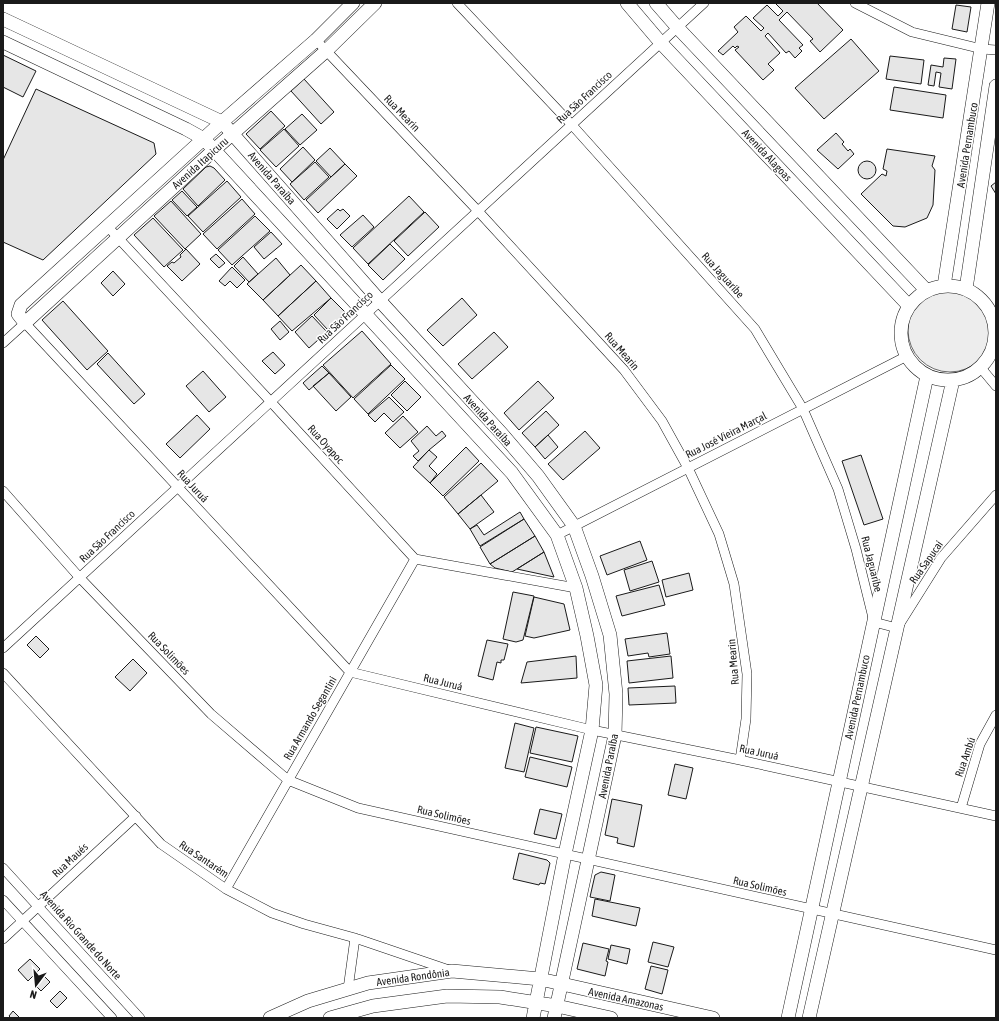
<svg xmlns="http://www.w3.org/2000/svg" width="999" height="1021" font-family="'Asap Condensed',sans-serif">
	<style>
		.built { fill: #ededed; stroke: #6a6a6a }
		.building { fill: #e6e6e6; stroke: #1a1a1a }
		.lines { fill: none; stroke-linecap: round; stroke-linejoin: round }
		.street-casing { stroke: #1a1a1a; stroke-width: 10 }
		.secondary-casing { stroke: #1a1a1a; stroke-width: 14 }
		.street { stroke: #fff; stroke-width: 9 }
		.secondary { stroke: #fff; stroke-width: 13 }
		.labels { text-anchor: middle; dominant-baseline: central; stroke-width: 3; stroke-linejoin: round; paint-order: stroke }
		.street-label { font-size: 11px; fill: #1a1a1a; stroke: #fff }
	</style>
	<rect width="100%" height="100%" fill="#fff"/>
	<path class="built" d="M908 330a42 42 0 1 1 84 0a42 42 0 1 1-84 0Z"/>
	<path class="building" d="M775 3H817L843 30 820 52 810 41 813 39 787 12 779 20 803 45 799 48 802 51 795 58 789 51 786 53 768 33 765 36 780 53 768 64 774 70 763 80 735 50 739 47 737 46 735 48 733 46 723 55 718 51 738 32 734 27 746 16 761 31 764 28 753 18 767 5 778 16 783 11Z
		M956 5 971 7 967 32 952 29Z
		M851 39 879 71 824 119 795 88Z
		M3 55 36 71 23 97 3 87Z
		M890 56 924 60 921 84 886 79Z
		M944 58 956 59 952 89 939 87 941 73 936 72 934 86 928 85 931 65 943 67Z
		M304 79 334 112 321 124 291 91Z
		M894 87 946 95 943 118 890 110Z
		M36 89 154 143 156 154 43 260 3 242V160Z
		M271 111 285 126 260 149 246 134Z
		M302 114 317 130 300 145 285 129Z
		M284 129 299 146 276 167 260 150Z
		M836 133 844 142 842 144 848 151 850 149 854 154 838 169 817 150Z
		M303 147 315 160 292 182 280 169Z
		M330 148 345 164 331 177 316 161Z
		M887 149 935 156 932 166 935 170 933 205 927 218 905 227 893 226 861 194 882 174 886 176 887 171 883 169Z
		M858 170a9 9 0 1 1 18 0a9 9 0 1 1-18 0Z
		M315 162 329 177 304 200 290 184Z
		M345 164 357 176 318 213 306 200Z
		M210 166 214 168 225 180 198 206 183 189 206 167Z
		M227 181 241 197 203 232 188 216Z
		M996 182V194L991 186Z
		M182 191 197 207 187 216 172 200Z
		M409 196 424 212 368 264 353 248Z
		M242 199 255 214 217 249 203 234Z
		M171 201 201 234 185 249 154 216Z
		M338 209 340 211 343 209 350 216 337 229 327 219Z
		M425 212 439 227 408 256 394 241Z
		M363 215 374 227 352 247 340 235Z
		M255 216 270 231 232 265 218 250Z
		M153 218 183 250 164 267 134 235Z
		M271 232 282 244 264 259 254 247Z
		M390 244 405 259 383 280 368 265Z
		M186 249 200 264 182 281 167 266 172 262 174 263 181 257 180 255Z
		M216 254 225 263 219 268 210 259Z
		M243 257 258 274 249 282 234 266Z
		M276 258 290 275 263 300 247 284Z
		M301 265 316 281 278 316 263 300Z
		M232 267 245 280 237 288 230 281 225 286 219 281Z
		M113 271 125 284 113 296 101 283Z
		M316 281 331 298 292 331 278 316Z
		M331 298 346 313 328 330 314 315Z
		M462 298 477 315 443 346 427 330Z
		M63 301 108 351 87 370 42 320Z
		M312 316 327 332 309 348 295 332Z
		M280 321 289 332 280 340 271 329Z
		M362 331 391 364 353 398 323 365Z
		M494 332 508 347 472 379 458 364Z
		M273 352 285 365 275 374 262 361Z
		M108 353 145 394 134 404 97 364Z
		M391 365 405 379 368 414 354 399Z
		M322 366 329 373 309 390 303 383Z
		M203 371 226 397 209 412 186 386Z
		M329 373 351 397 336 411 313 386Z
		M405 381 421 397 407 411 391 395Z
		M538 381 554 398 519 430 504 413Z
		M389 397 404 412 393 422 384 413 375 422 368 415Z
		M546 411 559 425 535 447 522 433Z
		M197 415 210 429 180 458 166 444Z
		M403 416 418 432 400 448 385 433Z
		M427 426 436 436 442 431 446 436 429 450 418 461 413 456 419 451 411 441Z
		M585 431 600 448 563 480 548 464Z
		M548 435 558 447 545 459 535 447Z
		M466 447 479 461 443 496 430 483Z
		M429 450 437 457 429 466 437 474 430 483 413 467Z
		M861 455 883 519 864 525 842 461Z
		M481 463 498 481 458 514 444 497Z
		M481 495 494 512 470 529 458 514Z
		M520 512 524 519 480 546 470 529 477 525 484 535Z
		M524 519 535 536 490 564 480 547Z
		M535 536 544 552 512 572 495 568 490 564Z
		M640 541 647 560 607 575 600 556Z
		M544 552 554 577 517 569Z
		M652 561 659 582 630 591 624 570Z
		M689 573 693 590 666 597 662 580Z
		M659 585 665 605 622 616 616 596Z
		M513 592 534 596 523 640 516 642 503 639Z
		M534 597 564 604 570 630 534 638 525 636Z
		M667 633 670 654 649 657 648 653 628 656 625 639Z
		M36 636 49 649 40 658 27 645Z
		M487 640 508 644 504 660H501V663L497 662 493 680 478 676Z
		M576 656 577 678 521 683 527 662Z
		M671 656 673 678 629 683 627 661Z
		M133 659 147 673 130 691 115 677Z
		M675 686 676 703 629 705 628 688Z
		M515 723 534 728 524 772 505 768Z
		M536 727 578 736 572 762 530 753Z
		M530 757 572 767 567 787 525 777Z
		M675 764 693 768 686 799 668 795Z
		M612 799 642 805 634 847 617 843 618 838 605 835Z
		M540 809 562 814 556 839 534 834Z
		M519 853 547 860 550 863 545 884 540 883 539 885 513 879Z
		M601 872 615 875 610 901 590 897 595 875Z
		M595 899 640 908 636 926 592 916Z
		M653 942 674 947 668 967 648 962Z
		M583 943 609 949 606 961 608 962 605 976 577 969Z
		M611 945 630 949 627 964 608 959Z
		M30 959 40 969 28 981 18 970Z
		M651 966 668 970 662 994 645 989Z
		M43 975 50 982 41 991 34 984Z
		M60 991 67 998 57 1008 50 1001Z
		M13 1011 20 1018H11L9 1016Z"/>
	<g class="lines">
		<defs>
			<path id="street" d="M457 3 572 125 755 329 803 409 838 489 856 549 874 622 897 628 941 558 996 495
				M855 3 912 32 982 49 996 50
				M316 40 478 211 624 370 662 421 688 468 719 534 734 584 747 674 746 719 740 760
				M107 226 271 402 415 559 576 588
				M3 343 25 323 350 672 592 730 740 760 996 816
				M981 368 996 386
				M3 491 80 578 211 714 288 780 358 808 996 950
				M557 535 907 356
				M3 648 704 3
				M3 673 161 844 226 889 272 913 304 924 355 938 449 970
				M961 808 980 744 996 715
				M3 868 140 1018
				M226 889 415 559
				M3 900 112 1018
				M3 939 136 816
				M348 989 355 938"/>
			<path id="secondary" d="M353 3 316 40 222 122 21 305 18 314 25 323 214 150 326 51 375 3
				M627 3 661 43 909 306
				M656 3 677 27 927 291
				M3 19 222 122 380 301 502 434 538 476 574 526 592 576 610 635 616 694 615 735 554 1018
				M3 42 186 129 204 139 512 473 557 535 576 588 587 636 596 685 592 730 565 854 533 1018
				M901 333a47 47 0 1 1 94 0a47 47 0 1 1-94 0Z
				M944 286 988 3
				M966 289 996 86
				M270 1018 308 1001 368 983 452 971 540 979 713 1018
				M330 1018 373 1006 447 996 500 997 557 1006 611 1018
				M788 1018 927 376
				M809 1018 953 380"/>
		</defs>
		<use href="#street" class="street-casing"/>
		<use href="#secondary" class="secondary-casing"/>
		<use href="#street" class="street"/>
		<use href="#secondary" class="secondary"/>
	</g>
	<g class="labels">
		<g class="street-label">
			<text transform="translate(584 97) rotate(-43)">Rua São Francisco</text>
			<text transform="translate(402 113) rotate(46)">Rua Mearin</text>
			<text transform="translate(967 145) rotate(-81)">Avenida Pernambuco</text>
			<text transform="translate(767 155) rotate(47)">Avenida Alagoas</text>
			<text transform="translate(200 163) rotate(-42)">Avenida Itapicuru</text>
			<text transform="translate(272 178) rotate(49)">Avenida Paraíba</text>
			<text transform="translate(723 275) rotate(48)">Rua Jaguaribe</text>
			<text transform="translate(345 317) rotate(-43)">Rua São Francisco</text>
			<text transform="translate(622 351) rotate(49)">Rua Mearin</text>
			<text transform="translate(488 420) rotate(48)">Avenida Paraíba</text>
			<text transform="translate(726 435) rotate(-27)">Rua José Vieira Marçal</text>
			<text transform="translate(326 444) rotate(48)">Rua Oyapoc</text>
			<text transform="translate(193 486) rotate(47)">Rua Juruá</text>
			<text transform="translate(107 536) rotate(-43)">Rua São Francisco</text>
			<text transform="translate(926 562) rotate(-55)">Rua Sapucaí</text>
			<text transform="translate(872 564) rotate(76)">Rua Jaguaribe</text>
			<text transform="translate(169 653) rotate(46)">Rua Solimões</text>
			<text transform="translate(733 662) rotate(-95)">Rua Mearin</text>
			<text transform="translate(443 682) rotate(14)">Rua Juruá</text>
			<text transform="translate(857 697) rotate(-78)">Avenida Pernambuco</text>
			<text transform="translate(310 718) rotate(-60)">Rua Armando Segantini</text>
			<text transform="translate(759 752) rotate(12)">Rua Juruá</text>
			<text transform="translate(965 757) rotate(-71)">Rua Ambú</text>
			<text transform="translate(608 766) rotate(-79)">Avenida Paraíba</text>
			<text transform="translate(444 815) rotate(13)">Rua Solimões</text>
			<text transform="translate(204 859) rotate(34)">Rua Santarém</text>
			<text transform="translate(70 860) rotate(-43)">Rua Maués</text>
			<text transform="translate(760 886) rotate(13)">Rua Solimões</text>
			<text transform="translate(81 935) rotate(48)">Avenida Rio Grande do Norte</text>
			<text transform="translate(413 977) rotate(-8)">Avenida Rondônia</text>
			<text transform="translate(626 999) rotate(12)">Avenida Amazonas</text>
		</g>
	</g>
	<rect width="999" height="1021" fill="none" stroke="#1a1a1a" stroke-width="8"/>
	<g transform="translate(36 985) rotate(196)" stroke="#ffffff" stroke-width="3" paint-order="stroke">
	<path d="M0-3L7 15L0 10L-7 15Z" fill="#1a1a1a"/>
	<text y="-6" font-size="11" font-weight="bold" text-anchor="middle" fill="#1a1a1a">N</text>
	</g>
</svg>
